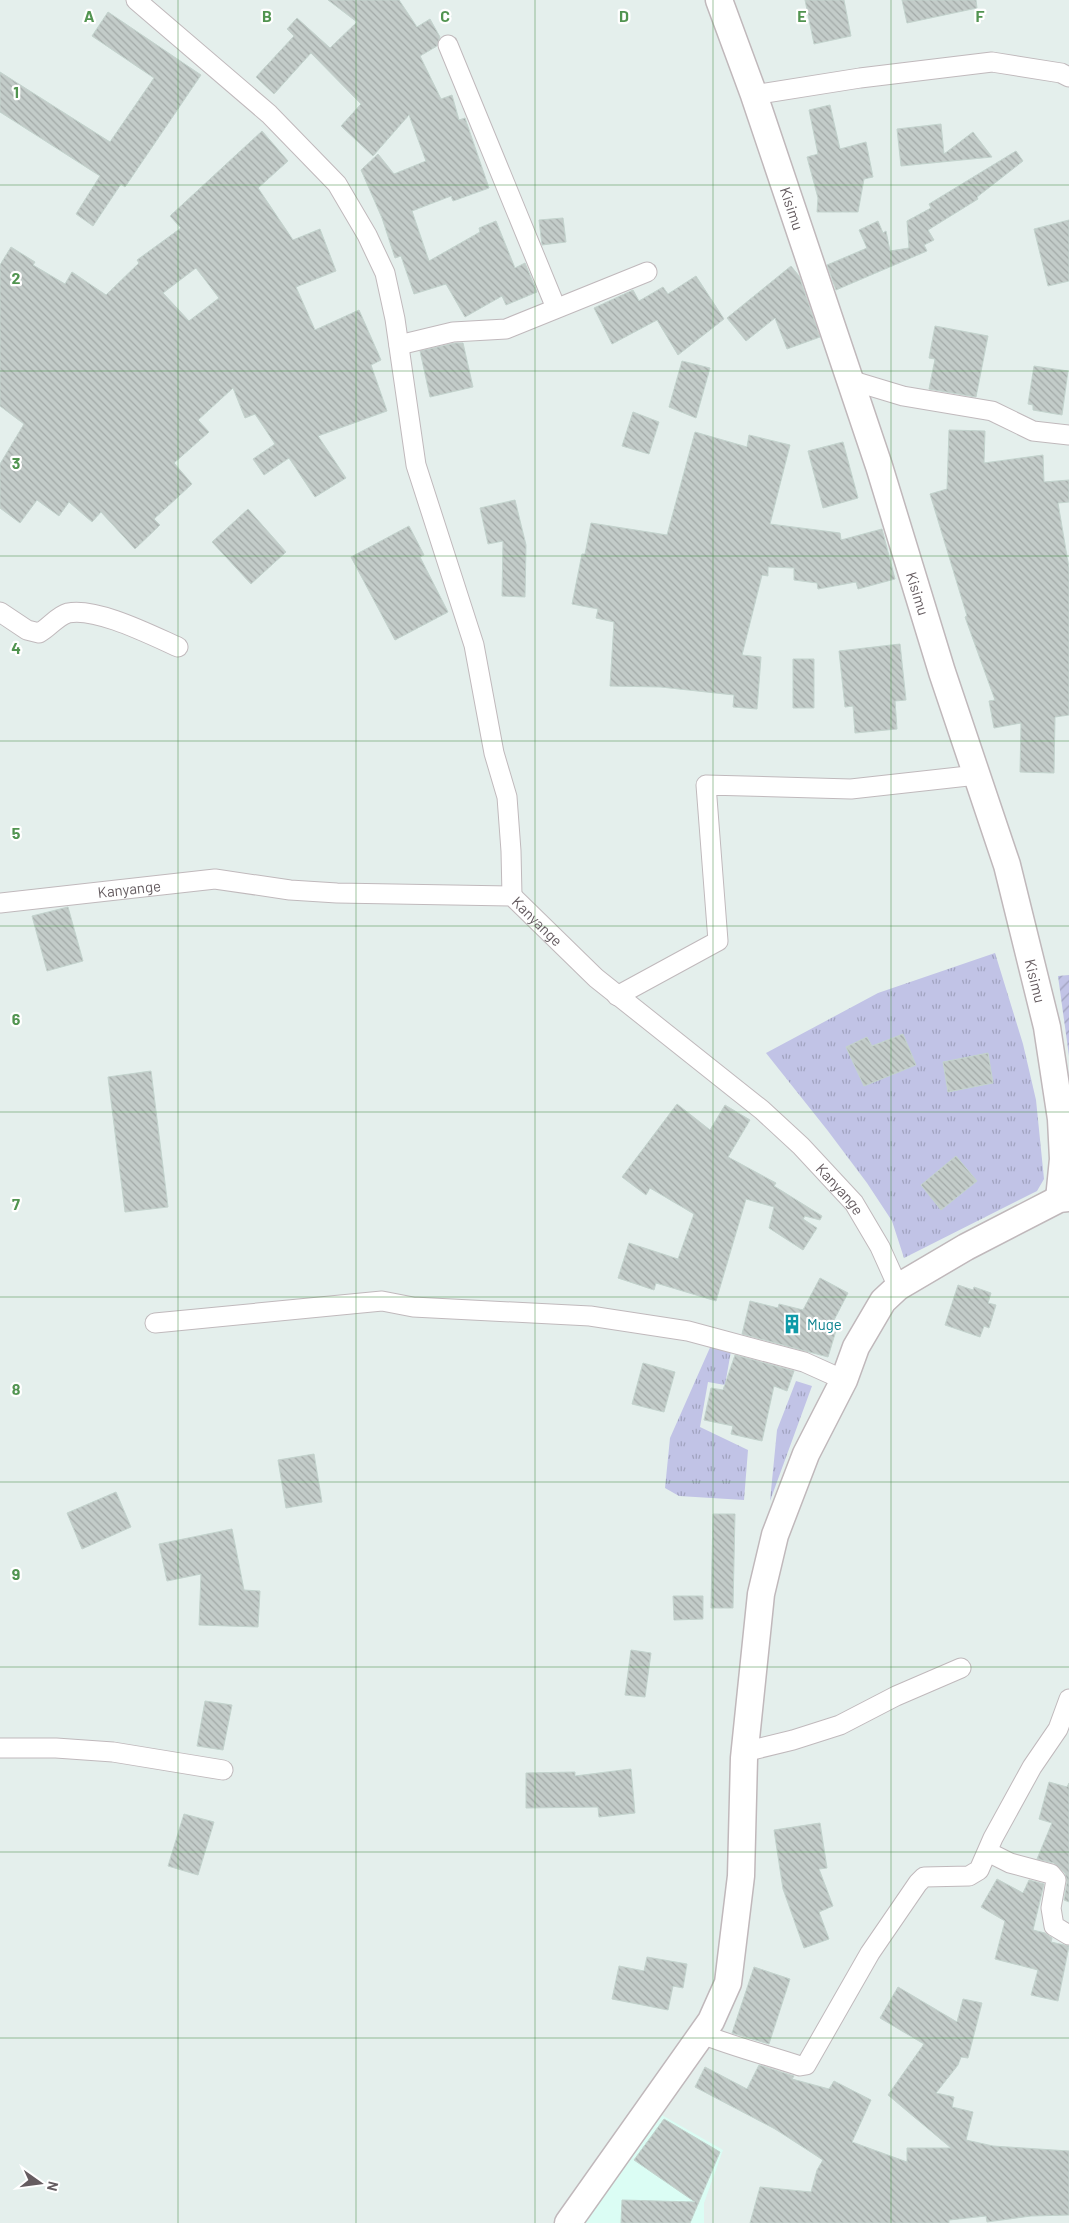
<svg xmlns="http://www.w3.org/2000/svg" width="1069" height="2223" font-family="Barlow,sans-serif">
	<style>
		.commercial { fill: #dbfdf4 }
		.grass { fill: url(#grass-tufts) }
		.garden { fill: url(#garden-furrows) }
		.building { fill: url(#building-back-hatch); stroke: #c3d3cd; fill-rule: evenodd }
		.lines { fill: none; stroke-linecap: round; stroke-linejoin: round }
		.street-casing { stroke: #c0b9bc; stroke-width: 21 }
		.secondary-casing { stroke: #c0b8bb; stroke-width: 29 }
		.street { stroke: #fff; stroke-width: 19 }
		.secondary { stroke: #fff; stroke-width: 26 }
		.grid { fill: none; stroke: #519450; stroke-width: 1; stroke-opacity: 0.55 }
		.labels { text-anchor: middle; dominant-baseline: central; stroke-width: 4.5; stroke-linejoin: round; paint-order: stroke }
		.street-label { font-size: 15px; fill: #655c60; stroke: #fff }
		.culture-label { font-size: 15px; fill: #0d838f; stroke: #fff; text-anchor: start }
		.grid-label { font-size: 16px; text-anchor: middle; font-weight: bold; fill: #519450; stroke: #fff; stroke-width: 4.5; stroke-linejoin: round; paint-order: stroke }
	</style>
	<defs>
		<pattern id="grass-tufts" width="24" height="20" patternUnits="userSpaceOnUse" patternTransform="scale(1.25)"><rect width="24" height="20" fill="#c1c3e6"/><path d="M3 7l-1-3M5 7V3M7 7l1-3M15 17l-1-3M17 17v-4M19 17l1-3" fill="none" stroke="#a0a2be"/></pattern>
		<pattern id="garden-furrows" width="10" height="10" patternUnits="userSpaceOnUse" patternTransform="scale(1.25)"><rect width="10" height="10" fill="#c1c3e6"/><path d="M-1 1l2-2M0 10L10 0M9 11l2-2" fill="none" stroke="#a0a2be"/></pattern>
		<pattern id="building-back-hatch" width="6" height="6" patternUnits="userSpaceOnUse" patternTransform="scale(1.25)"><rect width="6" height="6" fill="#c3ccc9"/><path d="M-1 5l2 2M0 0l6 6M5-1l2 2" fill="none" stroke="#a2a9a7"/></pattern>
	</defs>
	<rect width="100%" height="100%" fill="#e4efec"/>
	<path class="commercial" d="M660 2114 723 2150 704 2203V2223H581Z"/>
	<path class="grass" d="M995 953 1023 1044 1036 1100 1044 1179 1037 1191 904 1258 892 1221 867 1183 828 1131 766 1053 878 993Z
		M712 1343 731 1351 725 1385 708 1382 700 1427 748 1450 744 1500 679 1496 665 1488 670 1438Z
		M796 1381 812 1386 770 1501 777 1430Z"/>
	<path class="garden" d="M1069 975V1056L1058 976Z"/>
	<path class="building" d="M328 0H399L417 27 430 19 440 37 437 46 420 56 441 99 452 95 459 120 465 118 489 188 453 201 451 196 412 211 429 261 480 232 479 228 496 221 515 268 525 263 537 292 506 305 502 296 465 317 446 284 414 294 401 256 395 258 382 218 361 170 378 154 394 174 426 161 409 115 373 156 341 126 361 104 311 53 274 94 256 77 294 36 287 29 297 18 330 48 357 22Z
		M805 0H844L851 36 814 44Z
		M902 0H976L977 8 907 23Z
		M108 12 201 75 125 187 121 184 93 226 76 214 100 176 0 112V72L110 142 154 78 92 36Z
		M830 105 840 149 866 142 873 177 864 179 858 212H817L818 198 807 157 818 154 809 110Z
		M941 124 944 154 973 132 992 157 901 166 897 129Z
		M262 131 288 161 258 188 293 240 320 229 336 271 296 287 315 330 359 310 381 360 371 365 387 411 318 436 346 478 315 497 289 458 264 475 253 459 275 444 255 414 245 418 233 388 198 420 209 432 174 463 192 484 154 519 160 525 135 549 101 512 92 522 69 502 59 516 37 500 20 523 0 508V464L24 424 0 406V265L11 247 35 262 33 265 65 284 72 272 106 295 139 263 137 260 181 228 170 216ZM196 268 219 298 189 321 163 293Z
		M1016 151 1023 161 977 197 978 199 928 230 934 240 924 245 927 251 836 290 827 265 867 248 859 230 878 221 883 233 886 231 890 251 909 248 907 221 931 208 929 204Z
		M563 218 566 242 542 245 539 220Z
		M1069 220V281L1048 286 1034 229Z
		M791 266 799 276 820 337 787 349 775 318 746 341 727 318Z
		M696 276 724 319 678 355 657 320 612 344 594 308 633 290 639 301 663 287 668 294Z
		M935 326 988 336 976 397 929 389 935 359 929 358Z
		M455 343H463L473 387 430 397 420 351Z
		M682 361 710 368 696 418 669 407Z
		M1034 366 1068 371 1062 415 1033 410V405L1028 404Z
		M633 412 659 422 649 454 622 446Z
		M949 430 985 431 984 463 1043 455 1044 482 1069 480V502L1058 503 1069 568V715L1055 717 1054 773 1020 772 1021 723 994 728 989 701 995 700 965 617 967 616 930 494 947 489Z
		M695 432 747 447 749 435 790 445 770 524 840 533 841 540 882 529 895 579 858 589 856 582 818 589 817 583 794 580V568L768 567V576L762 575 742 655 761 657 757 709 733 707 734 695 661 687 610 686 614 622 596 618 598 609 572 604 582 554H585L591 523 667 535Z
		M843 442 858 498 823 508 808 451Z
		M515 500 526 545 525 597 502 596 503 541 488 544 480 508Z
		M248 509 286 552 251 584 212 542Z
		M409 526 424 555 420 557 448 612 395 640 351 557Z
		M900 644 906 700 895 701 897 729 855 733 853 706 845 707 839 651Z
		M793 659H814V708H793Z
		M68 907 83 961 47 971 32 916Z
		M903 1034 916 1065 864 1086 846 1047 867 1037 872 1046Z
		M988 1053 993 1083 948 1092 943 1062Z
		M151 1071 168 1207 125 1212 108 1077Z
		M677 1104 710 1130 725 1105 750 1120 728 1157 776 1183 774 1186 822 1216 820 1220 805 1216 803 1219 817 1228 803 1250 769 1228 774 1207 746 1199 716 1301 656 1283 654 1290 618 1278 629 1243 678 1259 694 1214 650 1188 646 1195 622 1177Z
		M956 1156 977 1181 941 1210 921 1185Z
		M820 1278 848 1293 833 1322 838 1324 828 1357 742 1334 750 1301 778 1308 779 1304 803 1310Z
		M958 1285 973 1290 974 1287 991 1293 988 1303 996 1305 989 1328 984 1326 980 1337 945 1325Z
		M735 1355 794 1371 787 1391 774 1386 762 1441 731 1434 733 1426 704 1420 711 1388 723 1390Z
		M643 1363 675 1372 664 1412 632 1404Z
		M314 1454 322 1502 286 1508 278 1460Z
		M116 1492 131 1527 82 1549 67 1513Z
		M713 1514H735L733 1608H711Z
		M232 1529 244 1590 260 1591 258 1627 199 1625 201 1574 167 1581 159 1544Z
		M673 1596H703V1619L674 1620Z
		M631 1650 651 1653 645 1697 625 1695Z
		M205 1701 232 1705 223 1750 197 1746Z
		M631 1769 635 1813 599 1817 598 1807 526 1808V1773L575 1772V1776Z
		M1049 1782 1067 1787 1069 1783V1902L1064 1900 1067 1882 1065 1873 1054 1863 1037 1859 1052 1823 1039 1819Z
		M184 1814 214 1822 198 1875 168 1866Z
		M820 1823 827 1868 819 1869 833 1906 819 1912 829 1939 804 1948 783 1889 774 1830Z
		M997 1879 1023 1893 1029 1880 1044 1884 1033 1930 1045 1933 1052 1938 1051 1942 1069 1946 1058 2001 1031 1995 1038 1970 995 1959 1005 1921 981 1907Z
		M647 1957 687 1964 683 1988 673 1986 668 2010 612 1999 619 1966 644 1971Z
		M754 1967 790 1979 769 2044 732 2033Z
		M898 1987 957 2022 963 1999 982 2003 968 2058 961 2057 958 2065 936 2093 954 2097 952 2107 973 2112 966 2140 993 2146 1069 2151V2215L1031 2216 987 2222 986 2216 949 2220V2223H750L760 2187 811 2192 817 2170 823 2160 775 2129 695 2087 705 2067 747 2089 759 2065 794 2076 792 2079 829 2089 834 2081 871 2100 852 2142 907 2162V2148H951L888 2095 924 2044 880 2018Z
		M664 2119 720 2152 690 2223H621L622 2200 695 2202 634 2160Z"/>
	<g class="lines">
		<defs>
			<g id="street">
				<path d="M136 0 269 114 337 184 367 235 385 273 395 319 416 465 474 645 494 753 507 797 511 851 512 896"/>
				<path d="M448 45 556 308"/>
				<path d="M754 95 860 78 992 62 1061 73 1069 77"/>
				<path d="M399 345 453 332 506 329 647 272"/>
				<path d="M850 380 903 396 992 411 1033 431 1069 435"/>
				<path d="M0 612 27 630 39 633C49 628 57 616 68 613 96 607 151 635 178 647"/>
				<path id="s1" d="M0 903 215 879 290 890 337 893 512 896 596 978 762 1110 801 1146 854 1203 880 1247 898 1287"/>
				<path d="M617 996 718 941 706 785 851 789 977 775"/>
				<path d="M155 1323 382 1301 413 1307 590 1316 688 1331 804 1362 844 1380"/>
				<path d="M0 1748H56L113 1752 223 1770"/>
				<path d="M744 1752 793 1740 840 1725 896 1696 961 1668"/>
				<path d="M988 1852 1010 1863 1051 1874 1056 1880 1051 1908 1054 1926 1069 1935"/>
				<path d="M702 2034C734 2047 767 2055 800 2066L806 2065 870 1953 918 1883 924 1877 969 1876 979 1870 993 1838 1032 1767 1058 1729 1069 1699"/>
			</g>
			<g id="secondary">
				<path id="s2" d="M719 0 754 95 879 466 942 672 1007 865 1047 1027 1061 1119 1063 1159 1059 1199"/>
				<path d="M568 2223 711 2021 728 1983 741 1876 744 1758 761 1594 775 1535 806 1454 844 1380 856 1347 883 1301 898 1287 966 1247 1059 1199 1069 1198"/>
			</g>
		</defs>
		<use href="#street" class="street-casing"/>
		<use href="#secondary" class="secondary-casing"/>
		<use href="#street" class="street"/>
		<use href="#secondary" class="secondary"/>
	</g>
	<path class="grid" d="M178 0V2223M356 0V2223M535 0V2223M713 0V2223M891 0V2223M0 185H1069M0 371H1069M0 556H1069M0 741H1069M0 926H1069M0 1112H1069M0 1297H1069M0 1482H1069M0 1667H1069M0 1852H1069M0 2038H1069"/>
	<defs>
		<symbol id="building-bare" viewBox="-9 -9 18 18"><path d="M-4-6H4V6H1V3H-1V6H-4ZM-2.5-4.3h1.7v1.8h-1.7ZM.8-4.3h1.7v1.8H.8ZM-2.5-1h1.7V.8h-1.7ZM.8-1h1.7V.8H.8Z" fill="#0f9aa8" stroke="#fff" stroke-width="2.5" paint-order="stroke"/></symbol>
	</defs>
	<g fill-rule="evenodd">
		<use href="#building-bare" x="778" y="1310" width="28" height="28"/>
	</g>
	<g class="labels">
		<g class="street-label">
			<text stroke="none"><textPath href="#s2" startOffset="221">Kisimu</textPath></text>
			<text stroke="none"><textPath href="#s2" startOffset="626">Kisimu</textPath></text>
			<text stroke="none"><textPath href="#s1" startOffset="130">Kanyange</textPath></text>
			<text stroke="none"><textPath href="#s1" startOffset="550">Kanyange</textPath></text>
			<text stroke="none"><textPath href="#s2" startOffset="1031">Kisimu</textPath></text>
			<text stroke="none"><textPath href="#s1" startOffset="955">Kanyange</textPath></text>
		</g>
		<g class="culture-label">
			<text x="807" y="1324">Muge</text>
		</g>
	</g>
	<g class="grid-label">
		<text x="89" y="22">A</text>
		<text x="267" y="22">B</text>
		<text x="445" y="22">C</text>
		<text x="624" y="22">D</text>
		<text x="802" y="22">E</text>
		<text x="980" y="22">F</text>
		<text x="16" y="98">1</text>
		<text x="16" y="284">2</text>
		<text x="16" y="469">3</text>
		<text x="16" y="654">4</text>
		<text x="16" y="839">5</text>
		<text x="16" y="1025">6</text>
		<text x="16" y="1210">7</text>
		<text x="16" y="1395">8</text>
		<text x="16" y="1580">9</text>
	</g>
	<g transform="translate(40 2183) rotate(104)" stroke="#ffffff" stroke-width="4" paint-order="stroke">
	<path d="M0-4L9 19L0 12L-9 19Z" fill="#655c60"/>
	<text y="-8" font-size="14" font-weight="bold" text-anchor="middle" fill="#655c60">N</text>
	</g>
</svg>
